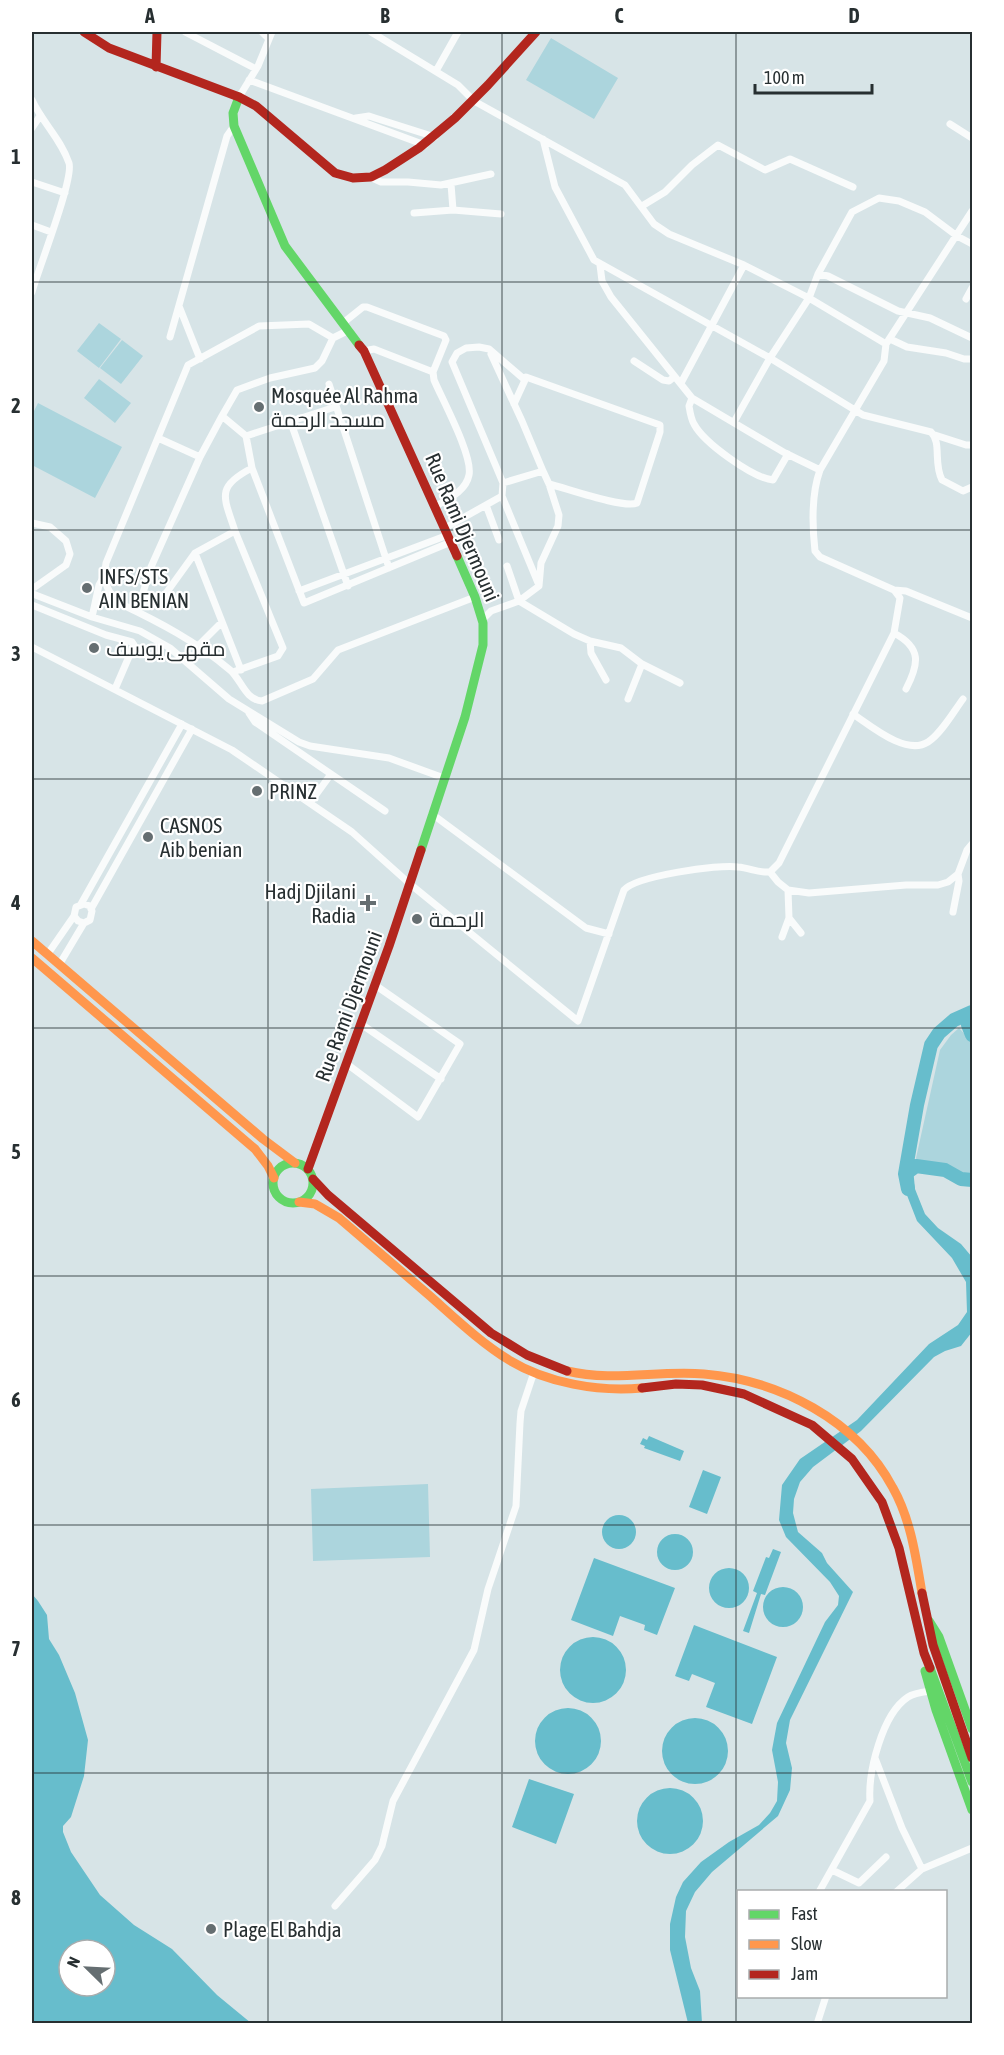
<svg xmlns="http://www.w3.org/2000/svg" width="1004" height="2055" font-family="'Asap Condensed',Cairo,sans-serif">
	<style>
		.green { fill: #acd5dd }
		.water { fill: #67bdcc; fill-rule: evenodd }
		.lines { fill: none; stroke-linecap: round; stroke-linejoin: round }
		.river { stroke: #67bdcc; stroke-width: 14 }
		.street { stroke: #f9fbfb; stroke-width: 7 }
		.fast { stroke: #63d668; stroke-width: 9 }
		.slow { stroke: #ff974d; stroke-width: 9 }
		.jam { stroke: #b3261e; stroke-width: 9 }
		.grid { fill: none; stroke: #272f31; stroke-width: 1.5; stroke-opacity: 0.55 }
		.poi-dot { fill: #656e71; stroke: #fff; stroke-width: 2 }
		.labels { text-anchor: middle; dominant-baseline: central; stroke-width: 4.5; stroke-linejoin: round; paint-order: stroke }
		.poi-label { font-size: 21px; fill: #272f31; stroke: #fff; text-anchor: start }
		.street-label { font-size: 21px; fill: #272f31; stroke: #fff }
		.neatline { fill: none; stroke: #272f31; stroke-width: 2 }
		.grid-label { font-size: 20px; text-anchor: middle; font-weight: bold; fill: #272f31 }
	</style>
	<rect width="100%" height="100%" fill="#d7e4e7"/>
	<path class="green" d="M551 38 618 78 594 119 526 80Z
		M99 323 121 339 99 368 77 351Z
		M122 340 143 356 121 384 100 368Z
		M99 379 131 403 115 423 84 398Z
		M38 403 122 447 95 498 32 465V415Z
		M959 1028 972 1042V1176L962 1177 943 1167 917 1162 916 1158 940 1050 951 1035Z
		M428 1484 430 1557 313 1561 311 1489Z"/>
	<path class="water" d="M913 1168 915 1189 925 1214 938 1228 961 1244 972 1257V1332L961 1346 945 1351 934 1357 861 1431 813 1467 800 1482 794 1499 793 1513 798 1532 822 1553 827 1563 853 1592 790 1720 786 1743 792 1768 790 1790 778 1816 712 1872 695 1892 686 1911 685 1937 691 1968 700 1991 702 2023H688L670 1950V1924L676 1897 683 1882 701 1862 729 1842 759 1825 770 1813 777 1801 778 1782 772 1750 777 1723 825 1622 838 1605 839 1596 830 1582 786 1537 779 1520 782 1485 800 1459 857 1420 929 1344 958 1325 967 1312 966 1282 952 1258 917 1221 903 1185 905 1174Z
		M649 1436 684 1451 680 1461 644 1448 645 1446 640 1444 643 1438 647 1440Z
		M703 1470 721 1477 707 1514 689 1507Z
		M602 1532a17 17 0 1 1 34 0a17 17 0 1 1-34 0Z
		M657 1552a18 18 0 1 1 36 0a18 18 0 1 1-36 0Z
		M773 1549 781 1552 765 1595 761 1594 749 1633 743 1631 757 1593 753 1591 766 1557 769 1558Z
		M594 1558 675 1588 657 1635 644 1630 645 1625 620 1616 613 1636 571 1620Z
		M709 1588a20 20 0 1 1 40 0a20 20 0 1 1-40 0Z
		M763 1607a20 20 0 1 1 40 0a20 20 0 1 1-40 0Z
		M32 1594 38 1601 47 1615 49 1639 59 1655 75 1693 88 1740 84 1776 71 1817 63 1826V1832L71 1852 100 1895 134 1925 172 1949 217 1995 251 2023H32ZM69 1950H105V1986H69Z
		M694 1625 777 1657 752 1724 706 1707 715 1683 692 1674 689 1681 675 1676Z
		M560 1670a33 33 0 1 1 66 0a33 33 0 1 1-66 0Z
		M535 1741a33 33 0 1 1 66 0a33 33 0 1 1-66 0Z
		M662 1751a33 33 0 1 1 66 0a33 33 0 1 1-66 0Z
		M529 1779 574 1794 556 1844 512 1827Z
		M637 1821a33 33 0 1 1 66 0a33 33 0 1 1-66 0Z"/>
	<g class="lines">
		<path class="river" d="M972 1012 968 1025 972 1035
			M905 1174 917 1105 931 1045 939 1033 954 1020 972 1012
			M908 1189 905 1174 916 1166 945 1170 961 1179 972 1180"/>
		<path class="street" d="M185 32 256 69
			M262 32 269 39
			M371 32 458 85 474 101 625 185 654 224 669 234 744 265 809 298 886 344
			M436 71 458 32
			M249 80 425 145
			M239 97 258 66 272 32
			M32 100C42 122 61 139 69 163 74 179 38 270 32 292
			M356 118 369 116 375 118 435 137
			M950 124 972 138
			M32 128 40 116
			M543 139 555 187 594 260 770 358 863 415 931 432C942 443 933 463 942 480L963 491 972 487
			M370 177 381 182H408L441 185 491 174
			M32 182 65 193
			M642 206 665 192 692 165 718 145 765 170 790 159 853 187
			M453 210 501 214
			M414 213 453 210 451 184
			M32 225 51 232
			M600 265 602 281 611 297 692 398 785 453 820 470
			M818 274 852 212 879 198 899 201 925 212 957 236 972 244
			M966 299 972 288
			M179 306 200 359
			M343 323 363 307H367L444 336 446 340 433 372 434 380C443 401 473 456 469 475 466 491 448 499 436 506
			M170 337 227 136 234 126
			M333 338 309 324 259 326 188 365 106 563C103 581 106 592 121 604 159 622 197 642 230 670 241 679 245 700 262 701L313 679 338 650 475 597
			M890 339 907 347 946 353 964 359H972
			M364 351 374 349 433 372
			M491 354 522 421 543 471
			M634 361 663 380 669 381 674 377
			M681 383 744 265
			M329 384 389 568
			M692 398 689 406C690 412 691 419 694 424 704 443 753 478 773 480L788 454
			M514 404 525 380
			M734 422 770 358 809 298 818 274 828 276 898 311 930 318 972 338
			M291 423 348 586
			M935 435 966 445H972
			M246 436 335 407
			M158 438 200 457
			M252 468 304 603 451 542
			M503 483 502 496 538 583
			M486 505 499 540
			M32 523 50 527 66 541 70 554 66 565 35 587
			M445 528 502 496
			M195 553 241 670
			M507 566 519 601 539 586 541 563 558 526 559 515 549 484 543 471 503 483 452 362 457 353 466 348 479 347 489 349 525 380 526 377 660 425V432L637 503C624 509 566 488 549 484
			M103 578 99 585 92 617 140 631 170 648 229 699 299 742 310 746 389 758 444 778
			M894 590 906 591 972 618
			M299 591 448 535
			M33 594 92 617
			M140 599 164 596 195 553 235 531C224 497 215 487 252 468L246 436 222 416 237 390 270 378 315 368 322 361 333 338 349 330
			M32 605 106 635 132 642 134 645 115 689
			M137 612 151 567 200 457 222 416
			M482 620 491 611 519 601 574 634 590 641 621 648 642 664 680 683
			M894 633C922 648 919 664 906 689
			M590 641 591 653 606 680
			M199 645 222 622
			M32 647 232 750 352 832 410 884 578 1021 624 890C636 876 718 864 738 867 750 868 758 873 770 872L779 863 894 633 900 598 894 590 820 557 815 551C812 524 811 495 820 470L884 361 886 344 972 211
			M233 672 278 656 283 648 235 531
			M628 699 642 664
			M249 713 255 722 385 811
			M853 714C871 726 906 756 928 742 941 734 954 711 963 699
			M310 803 331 774
			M432 814 586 928 609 934
			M770 872 778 882 788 890 809 893 906 885H938L948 882 958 874 967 850 972 844
			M81 904 182 724
			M91 909 192 729
			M953 912 959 881 958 874
			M789 918 801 933
			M782 937 789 918 788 890
			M47 955 74 916 76 907 84 904 90 906 92 911 90 920 84 923 78 921 74 916
			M59 965 84 923
			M361 1024 441 1079
			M347 1064 418 1117 460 1044 375 985
			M875 1758 902 1828 922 1869
			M832 1870 859 1883 886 1857
			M819 1892 870 1801C868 1772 882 1714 908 1697 914 1693 924 1692 931 1691
			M896 1892 922 1869 972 1848
			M335 1906 375 1860 382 1846 393 1801 474 1650 488 1589 516 1506 520 1423 521 1411 534 1372
			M817 2024 826 1996"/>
		<path class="fast" d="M239 97 233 113 234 126 285 246 359 345
			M421 850 465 717 483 645V623L475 597 457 556
			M273 1183a20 20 0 1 1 40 0a20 20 0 1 1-40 0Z
			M929 1621 939 1637 972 1729
			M930 1668 972 1782
			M925 1671 936 1710 972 1810"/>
		<path class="slow" d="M32 941 263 1139 295 1163
			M32 958 255 1149 268 1166 274 1178
			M299 1202 315 1204 339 1218C369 1244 400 1270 430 1296 455 1318 480 1342 509 1360 547 1383 598 1392 642 1388
			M567 1371C613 1382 658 1370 704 1374 779 1380 857 1420 893 1488 911 1520 916 1558 922 1593"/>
		<path class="jam" d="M84 32 109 48 239 97 256 106 335 173 353 178 371 177 385 170 419 148 455 118 488 85 536 32
			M156 67 157 32
			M359 345 364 351 457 556
			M308 1169 389 946 421 850
			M313 1179 328 1195 491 1333 527 1355 567 1371
			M642 1388 676 1384 702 1385 744 1394 812 1425 852 1459 882 1502 899 1548 924 1653 930 1668
			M922 1593 933 1645 972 1758"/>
	</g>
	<path class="grid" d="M268 32V2024M502 32V2024M736 32V2024M32 282H972M32 530H972M32 779H972M32 1028H972M32 1276H972M32 1525H972M32 1773H972"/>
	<g class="poi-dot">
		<circle cx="259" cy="407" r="6"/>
		<circle cx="87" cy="588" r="6"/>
		<circle cx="94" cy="648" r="6"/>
		<circle cx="257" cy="791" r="6"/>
		<circle cx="148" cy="837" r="6"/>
		<path d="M365 894h6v6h6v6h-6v6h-6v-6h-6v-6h6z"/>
		<circle cx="417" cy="919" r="6"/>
		<circle cx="211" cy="1929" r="6"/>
	</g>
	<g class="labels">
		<g class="poi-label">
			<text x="271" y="395">Mosquée Al Rahma<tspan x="271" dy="24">مسجد الرحمة</tspan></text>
			<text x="99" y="576">INFS/STS<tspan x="99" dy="24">AIN BENIAN</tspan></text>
			<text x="106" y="648">مقهى يوسف</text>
			<text x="269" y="791">PRINZ</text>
			<text x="160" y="825">CASNOS<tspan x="160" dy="24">Aib benian</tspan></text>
			<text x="356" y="891" text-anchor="end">Hadj Djilani<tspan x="356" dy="24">Radia</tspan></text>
			<text x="429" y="919">الرحمة</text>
			<text x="223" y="1929">Plage El Bahdja</text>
		</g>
		<g class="street-label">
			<text transform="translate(463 527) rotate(67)">Rue Rami Djermouni</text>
			<text transform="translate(348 1006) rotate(-70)">Rue Rami Djermouni</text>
		</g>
	</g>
	<rect width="1004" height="2055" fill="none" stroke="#ffffff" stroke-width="66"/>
	<rect x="737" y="1890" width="210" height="108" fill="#ffffff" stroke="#a9acad" stroke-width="1.5"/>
	<rect x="749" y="1910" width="30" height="9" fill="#63d668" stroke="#a9acad" stroke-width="1.5"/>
	<text x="791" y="1920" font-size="18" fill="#272f31">Fast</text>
	<rect x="749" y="1940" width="30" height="9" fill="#ff974d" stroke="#a9acad" stroke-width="1.5"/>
	<text x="791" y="1950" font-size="18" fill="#272f31">Slow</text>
	<rect x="749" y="1970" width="30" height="9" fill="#b3261e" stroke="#a9acad" stroke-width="1.5"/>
	<text x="791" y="1980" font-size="18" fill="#272f31">Jam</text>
	<g transform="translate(87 1968) rotate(294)"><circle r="28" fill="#ffffff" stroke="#a9acad" stroke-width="1.5"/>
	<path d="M0-4.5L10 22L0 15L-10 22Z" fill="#656e71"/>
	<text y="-9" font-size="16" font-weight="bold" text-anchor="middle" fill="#272f31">N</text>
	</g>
	<path d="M755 84v9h117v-9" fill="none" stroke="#272f31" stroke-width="3"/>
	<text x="764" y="84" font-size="18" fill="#272f31" stroke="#ffffff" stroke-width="4.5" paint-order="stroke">100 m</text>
	<rect x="33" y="33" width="938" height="1989" class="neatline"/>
	<g class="grid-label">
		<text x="150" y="23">A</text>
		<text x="385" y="23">B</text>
		<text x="619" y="23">C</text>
		<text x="854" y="23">D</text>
		<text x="16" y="164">1</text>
		<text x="16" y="413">2</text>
		<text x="16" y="661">3</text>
		<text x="16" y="910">4</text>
		<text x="16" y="1159">5</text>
		<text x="16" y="1407">6</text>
		<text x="16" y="1656">7</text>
		<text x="16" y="1905">8</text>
	</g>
</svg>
